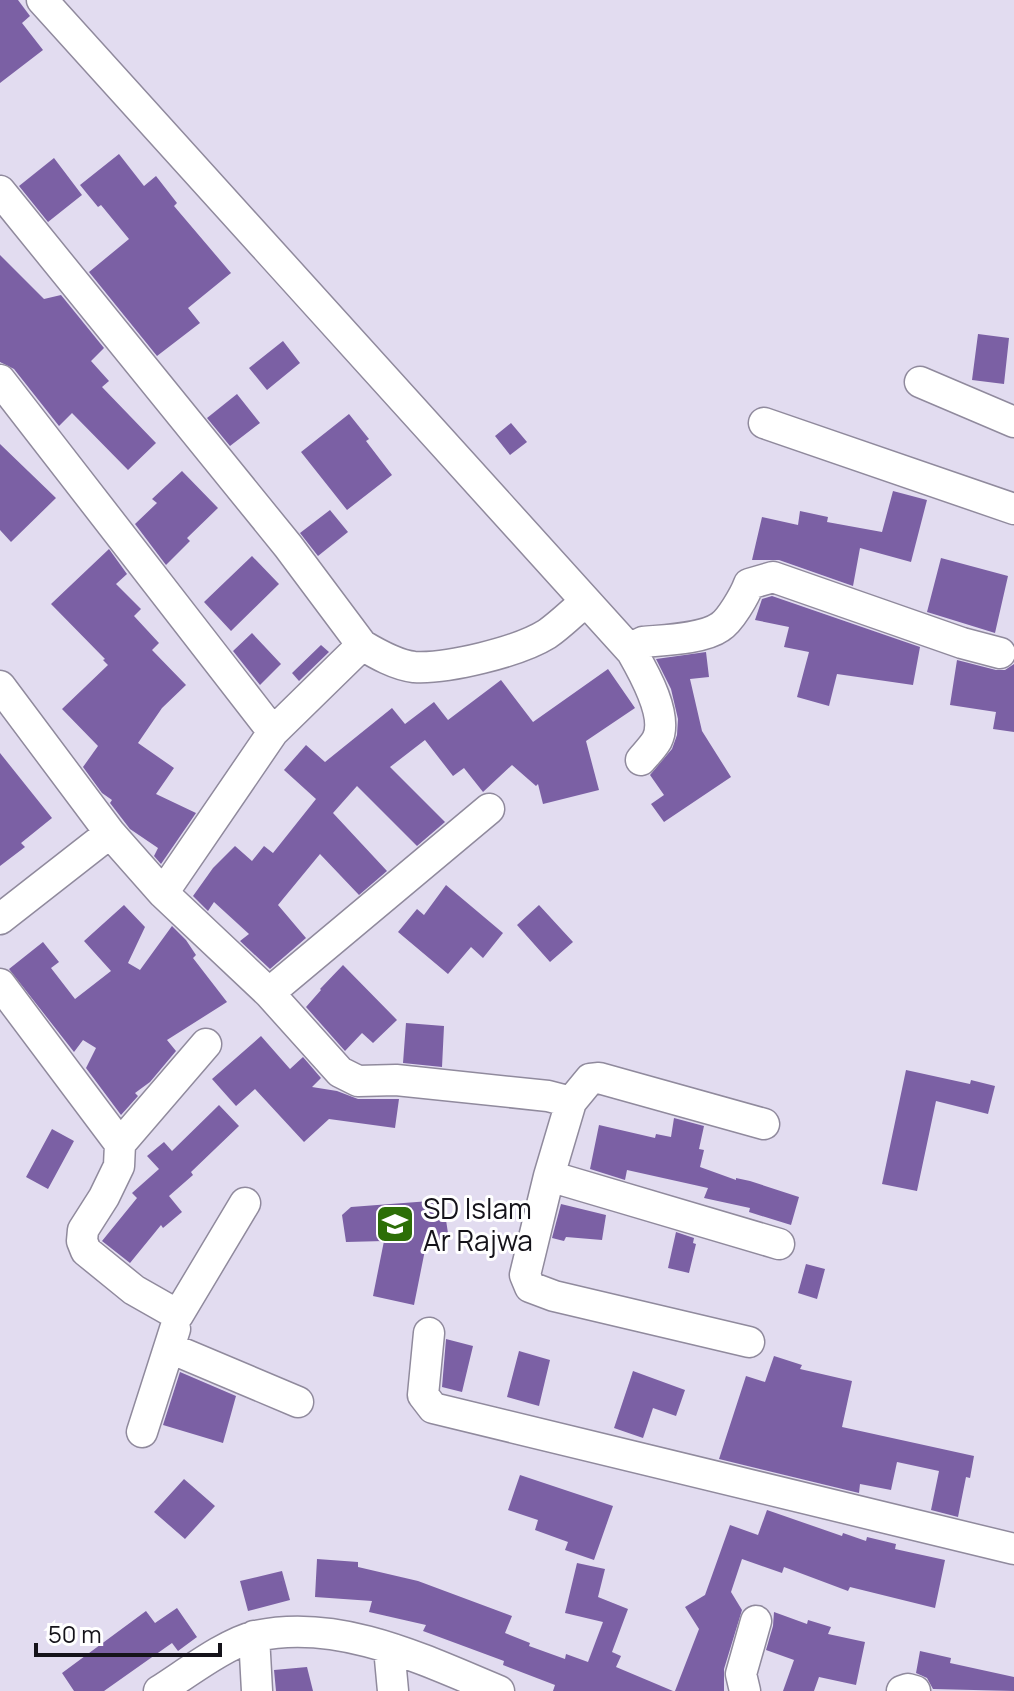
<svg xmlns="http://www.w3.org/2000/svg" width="1014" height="1691" font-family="Manrope,sans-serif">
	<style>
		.building { fill: #7b60a4 }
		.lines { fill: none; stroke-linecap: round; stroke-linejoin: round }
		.street-casing { stroke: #908a9d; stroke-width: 33 }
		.street { stroke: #fff; stroke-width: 30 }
		.labels { text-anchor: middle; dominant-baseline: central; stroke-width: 6; stroke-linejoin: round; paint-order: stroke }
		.poi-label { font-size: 28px; fill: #15131a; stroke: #fff; text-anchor: start }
	</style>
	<rect width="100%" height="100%" fill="#e2dcf0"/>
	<path class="building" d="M0 0H18L30 16 22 23 43 50 0 83Z
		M119 154 144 186 156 176 177 203 174 206 231 273 188 308 200 323 157 356 89 272 129 239 101 205 98 207 80 185Z
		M54 158 82 195 48 222 19 186Z
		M0 255 44 299 61 295 104 348 91 361 109 381 102 387 156 443 128 470 72 413 59 426 14 369 0 362Z
		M978 334 1009 338 1004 384 972 380Z
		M283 341 300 363 267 390 249 368Z
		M237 394 260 423 230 446 207 418Z
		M349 414 369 439 366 441 392 475 347 510 301 452Z
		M511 423 527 442 510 455 495 436Z
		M0 444 56 498 11 542 0 530Z
		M182 471 218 508 187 538 190 541 166 565 135 524 157 503 152 499Z
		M893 491 927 500 911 562 860 548 853 586 779 560H752L762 517 798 525 800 511 828 517 827 522 882 532Z
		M330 510 348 532 318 556 300 533Z
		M109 549 127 574 116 584 141 609 134 616 159 643 152 650 186 685 162 708 138 743 174 768 156 794 196 813 161 864 154 856 158 848 130 829 110 803 112 800 102 793 83 767 98 746 62 709 108 665 103 660 105 659 51 604Z
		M252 556 279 584 231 631 204 602Z
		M941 558 1008 576 995 633 927 612Z
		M772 596 920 647 913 685 837 674 829 706 797 697 809 652 784 647 789 627 755 620 762 599Z
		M252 633 281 664 260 685 233 651Z
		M321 645 329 652 299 681 292 673Z
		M706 652 709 677 690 679 702 731 731 777 664 822 651 804 664 795 650 775 672 749 677 735 678 719 671 689 656 659Z
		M957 660 996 670H1005L1014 664V732L993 729 996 712 950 705Z
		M608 669 635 708 586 741 599 790 543 804 538 784 536 786 512 765 483 792 464 768 453 776 425 740 390 767 445 822 417 846 357 786 333 813 387 871 359 895 320 854 278 905 306 938 270 969 240 941 249 934 214 902 208 911 193 896 213 868 235 846 252 861 264 846 273 853 316 799 284 770 306 745 325 762 392 708 405 724 434 702 448 720 501 680 533 722Z
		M0 753 52 818 21 843 25 847 0 866Z
		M446 885 503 933 483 958 471 947 448 974 398 932 417 909 424 915Z
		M124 905 145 927 128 963 140 970 172 926 186 940 196 955 193 958 227 1002 167 1040 176 1051 150 1082 135 1093 138 1096 121 1115 86 1068 96 1048 83 1040 74 1052 9 969 43 942 59 962 51 968 75 999 111 971 84 941Z
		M539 905 573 942 550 962 517 925Z
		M343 965 397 1020 373 1043 362 1033 345 1051 306 1007 321 990 320 989Z
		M406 1023 444 1026 442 1067 403 1063Z
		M261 1036 290 1069 303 1057 321 1078 312 1087 337 1091 358 1099H399L395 1128 329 1119 304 1142 255 1089 236 1106 212 1079Z
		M906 1070 970 1084 971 1080 995 1086 988 1114 936 1101 917 1191 882 1184Z
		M219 1105 239 1126 191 1172 193 1175 169 1196 182 1212 163 1228 161 1225 130 1263 102 1241 137 1198 132 1193 159 1169 147 1156 164 1142 172 1151Z
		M674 1118 704 1126 699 1149 704 1150 700 1167 736 1180V1178L750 1181 799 1197 791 1225 749 1212 750 1208 704 1198 708 1188 627 1170 625 1180 590 1169 599 1125 655 1138 656 1134 671 1137Z
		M52 1129 74 1141 48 1189 26 1177Z
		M443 1200 449 1240H427L414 1305 373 1296 384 1241 346 1242 342 1215 351 1207Z
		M561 1204 606 1215 602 1240 566 1237 564 1241 552 1238Z
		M676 1232 694 1238 693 1243 696 1244 689 1273 668 1268Z
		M806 1264 825 1269 817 1299 798 1293Z
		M446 1339 473 1346 462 1392 442 1387Z
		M519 1351 550 1360 539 1406 507 1397Z
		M774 1356 802 1365 800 1369 852 1381 842 1427 974 1456 970 1478 966 1477 958 1517 931 1510 939 1471 897 1462 891 1490 860 1484 859 1493 719 1459 746 1376 765 1382Z
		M633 1371 685 1390 676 1416 653 1408 643 1438 614 1428Z
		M180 1372 236 1396 223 1443 163 1425Z
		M520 1475 613 1506 594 1560 565 1550 568 1542 535 1530 538 1520 508 1510Z
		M184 1479 215 1506 185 1539 154 1512Z
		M767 1510 842 1536 843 1533 866 1541 867 1537 896 1544 895 1549 945 1560 935 1608 850 1587 848 1591 784 1567 782 1573 742 1559 731 1592 742 1610 724 1669V1691H675L699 1629 685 1607 705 1595 730 1525 758 1535Z
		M317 1559 358 1562V1567L418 1581 512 1616 505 1633 530 1643 529 1646 565 1659 566 1654 588 1662 603 1622 565 1613 577 1563 605 1569 598 1597 628 1609 612 1652 621 1656 616 1667 673 1691H553L555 1685 503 1665 504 1661 423 1631 426 1625 369 1612 372 1601 315 1597Z
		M282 1571 290 1600 248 1611 240 1581Z
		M177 1608 197 1637 178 1651 172 1643 104 1691H74L62 1673 146 1611 155 1623Z
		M774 1612 807 1624 808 1620 831 1627 828 1634 865 1642 856 1685 819 1677 814 1691H783L794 1660 766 1650 773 1626Z
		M920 1651 951 1658 950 1663 1014 1677V1691L933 1689 927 1678 916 1673Z
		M307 1667 313 1691H276L274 1670Z"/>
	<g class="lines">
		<defs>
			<path id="street" d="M42 0 632 652
				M0 191 288 546 362 645C377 654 396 665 414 667 447 669 518 652 547 634 560 625 573 612 585 602
				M0 380 273 732
				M920 382 1014 422
				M764 423 1014 509
				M0 686 110 833 163 893 269 993 340 1072 358 1081 396 1080 548 1096 571 1102 590 1079 599 1078 764 1124
				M641 760C646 754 653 747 657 740 669 716 644 673 632 652L637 645 643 642C664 640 703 639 720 627 730 621 745 595 749 584L773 577 962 643 1000 653
				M163 893 273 732 362 645
				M0 919 110 833
				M0 984 120 1144 206 1044
				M269 993 489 809
				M571 1102 549 1176 525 1275 530 1287 554 1296 749 1342
				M120 1144 119 1166 104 1197 83 1230 82 1241 86 1251 134 1290 178 1315 245 1203
				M549 1176 779 1244
				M429 1333 423 1395 433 1408 1014 1549
				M170 1348 298 1402
				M142 1432 175 1329
				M254 1636 257 1691
				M389 1648 393 1691
				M159 1691C186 1674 226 1643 256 1636 340 1618 424 1660 499 1691
				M745 1691 741 1674 756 1621
				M902 1691 908 1689 915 1691"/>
		</defs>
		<use href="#street" class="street-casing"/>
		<use href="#street" class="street"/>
	</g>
	<defs>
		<symbol id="school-square" viewBox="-11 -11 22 22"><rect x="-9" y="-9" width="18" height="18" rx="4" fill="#2c6e07" stroke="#fff"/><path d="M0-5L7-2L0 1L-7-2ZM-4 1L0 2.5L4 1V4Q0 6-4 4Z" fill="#fff"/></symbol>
	</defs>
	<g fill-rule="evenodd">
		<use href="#school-square" x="373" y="1202" width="44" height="44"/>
	</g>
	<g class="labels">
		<g class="poi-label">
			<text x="423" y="1208">SD Islam<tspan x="423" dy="32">Ar Rajwa</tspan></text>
		</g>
	</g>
	<path d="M36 1643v12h184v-12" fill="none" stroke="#15131a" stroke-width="4"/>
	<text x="48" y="1643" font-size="24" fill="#15131a" stroke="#ffffff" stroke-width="6" paint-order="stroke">50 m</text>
</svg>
